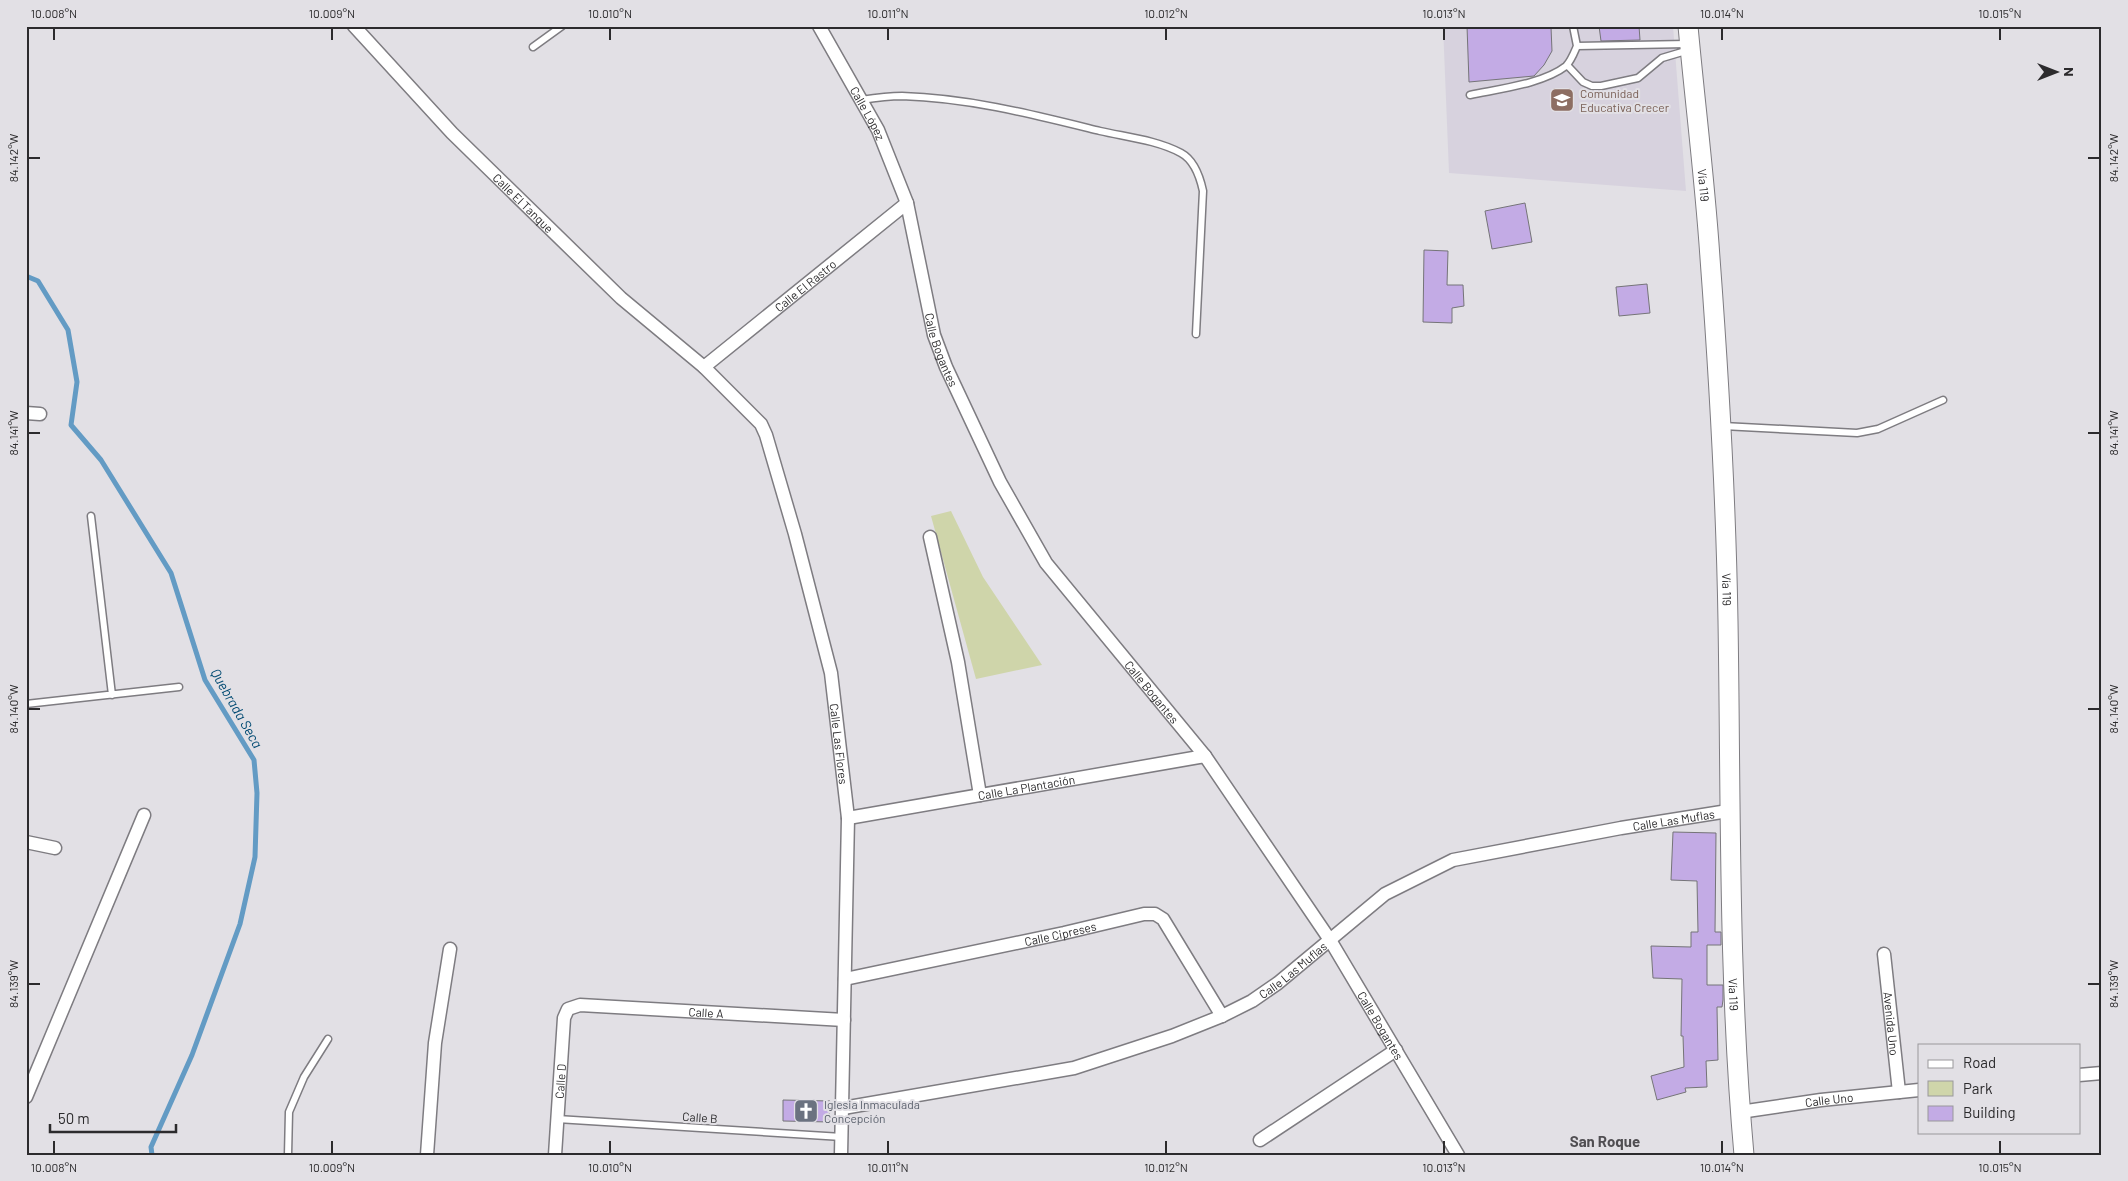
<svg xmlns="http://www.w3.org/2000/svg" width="2128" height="1181" font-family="Barlow,sans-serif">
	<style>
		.built { fill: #d7d2de }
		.green { fill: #cfd5aa }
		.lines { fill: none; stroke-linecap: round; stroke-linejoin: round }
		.stream { stroke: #639bc4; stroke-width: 5 }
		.building { fill: #c3abe5; stroke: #757478 }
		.lane-casing { stroke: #7e7c81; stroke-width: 9 }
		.street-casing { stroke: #7e7c81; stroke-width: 15 }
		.secondary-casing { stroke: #7e7c81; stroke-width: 21 }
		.lane { stroke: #fff; stroke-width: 6 }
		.street { stroke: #fff; stroke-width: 12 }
		.secondary { stroke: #fff; stroke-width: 19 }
		.ticks { fill: none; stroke: #2c2b2d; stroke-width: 2 }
		.labels { text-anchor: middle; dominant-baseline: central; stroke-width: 4; stroke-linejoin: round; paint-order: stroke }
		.education-label { font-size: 12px; fill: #785e54; stroke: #e2e0e5; text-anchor: start }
		.street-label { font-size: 12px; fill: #2c2b2d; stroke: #e2e0e5 }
		.worship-label { font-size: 12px; fill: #5b616d; stroke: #e2e0e5; text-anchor: start }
		.water-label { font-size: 14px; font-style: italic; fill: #034b73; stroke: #e2e0e5 }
		.quarter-label { font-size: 15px; font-weight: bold; fill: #504e52; stroke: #e2e0e5 }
		.neatline { fill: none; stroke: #2c2b2d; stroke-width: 2 }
		.ticks-label { font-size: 12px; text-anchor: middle; fill: #2c2b2d }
	</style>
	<rect width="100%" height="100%" fill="#e2e0e5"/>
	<path class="built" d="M1443 26H1673L1686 191 1449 173Z"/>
	<path class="green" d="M951 511 983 577 1042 665 976 679 931 516Z"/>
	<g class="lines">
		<path class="stream" d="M26 276 38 281 68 330 77 382 71 425 101 460 171 573 205 680 254 760 257 793 255 857 240 924 192 1055 151 1147 152 1155"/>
	</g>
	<path class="building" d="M1467 26 1551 27 1552 51 1544 65 1534 76 1469 82Z
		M1599 26H1639L1640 40 1601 41Z
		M1525 203 1532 242 1492 249 1485 211Z
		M1424 250 1448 251 1447 285H1463L1464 306 1452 308V323L1423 322Z
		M1647 284 1650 313 1619 316 1616 287Z
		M1673 832 1716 833 1715 932H1721V945H1707V985H1723V1000L1722 1007H1717L1718 1060 1706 1061 1707 1087 1685 1088 1686 1092 1657 1100 1651 1076 1684 1067 1683 1036H1681L1682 979 1653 978 1651 946 1691 947V932H1698L1697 881 1671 880Z
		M783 1100 830 1101 829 1122 783 1121Z"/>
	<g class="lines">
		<defs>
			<path id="lane" d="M1573 26 1577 46
				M533 47 562 26
				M1567 65 1583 82 1592 86H1601L1638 78 1662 58 1689 50
				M1470 95C1498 89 1543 84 1566 66 1571 61 1574 53 1577 46L1687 44
				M861 100C874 98 889 96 902 96 970 98 1035 115 1100 131 1126 137 1157 140 1181 153 1194 160 1200 177 1203 191L1196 334
				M1723 426 1857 433 1878 429 1943 400
				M91 516 112 695
				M26 704 179 687
				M557 1119 842 1137
				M288 1155 289 1112 304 1077 328 1039"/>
			<g id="street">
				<path id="s1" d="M354 26 452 133 621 298 704 367 761 424 766 435 795 534 831 673 848 818 841 1155"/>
				<path id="s2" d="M819 26 878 130 907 203 934 335 946 367 1000 482 1046 563 1205 756 1330 940 1458 1155"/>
				<path id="s3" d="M704 367 907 203"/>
				<path d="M26 413 40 414"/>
				<path d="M930 537 958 662 980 795"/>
				<path id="s4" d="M848 818 1205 756"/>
				<path d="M26 842 55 848"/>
				<path id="s5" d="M1884 954 1899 1092"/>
				<path id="s6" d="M845 979 1064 933 1144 914H1155L1163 919 1222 1016"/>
				<path d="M2079 1075 2102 1073"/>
				<path d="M26 1097 144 815"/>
				<path id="s7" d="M843 1108 1074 1068 1172 1036 1222 1016 1252 1001 1278 983 1385 894 1453 860 1621 828 1728 811"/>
				<path id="s8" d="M1740 1112 1821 1100 1919 1090"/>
				<path d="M1260 1140 1396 1050"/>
				<path d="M427 1155 435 1043 450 949"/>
				<path id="s9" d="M555 1155 564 1018 568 1009 580 1005 844 1020"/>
			</g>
			<g id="secondary">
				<path id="s10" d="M1688 26C1695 103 1705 181 1710 258 1719 378 1726 501 1728 621 1731 799 1728 977 1744 1155"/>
			</g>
		</defs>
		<use href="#lane" class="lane-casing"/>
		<use href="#street" class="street-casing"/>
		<use href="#secondary" class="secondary-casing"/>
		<use href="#lane" class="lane"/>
		<use href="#street" class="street"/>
		<use href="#secondary" class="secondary"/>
	</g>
	<path class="ticks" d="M54 28V40M332 28V40M610 28V40M888 28V40M1166 28V40M1444 28V40M1722 28V40M2000 28V40M28 158H40M2088 158H2100M28 433H40M2088 433H2100M28 709H40M2088 709H2100M28 984H40M2088 984H2100M54 1141V1154M332 1141V1154M610 1141V1154M888 1141V1154M1166 1141V1154M1444 1141V1154M1722 1141V1154M2000 1141V1154"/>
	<defs>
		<symbol id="school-square" viewBox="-11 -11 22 22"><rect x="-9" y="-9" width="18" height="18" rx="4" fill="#8d6e63" stroke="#e2e0e5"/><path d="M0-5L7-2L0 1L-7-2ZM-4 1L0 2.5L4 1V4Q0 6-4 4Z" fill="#fff"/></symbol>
		<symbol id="church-square" viewBox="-11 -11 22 22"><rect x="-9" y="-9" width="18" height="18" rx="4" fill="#6b7280" stroke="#e2e0e5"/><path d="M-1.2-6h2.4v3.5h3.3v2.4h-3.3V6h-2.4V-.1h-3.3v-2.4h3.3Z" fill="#fff"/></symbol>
	</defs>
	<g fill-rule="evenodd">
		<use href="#school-square" x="1548" y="86" width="28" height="28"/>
		<use href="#church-square" x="792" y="1097" width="28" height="28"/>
	</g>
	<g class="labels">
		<g class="education-label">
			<text x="1580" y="93">Comunidad<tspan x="1580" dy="14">Educativa Crecer</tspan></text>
		</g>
		<g class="street-label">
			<text stroke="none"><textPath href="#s2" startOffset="100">Calle López</textPath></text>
			<text stroke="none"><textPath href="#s10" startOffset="160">Vía 119</textPath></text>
			<text stroke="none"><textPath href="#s1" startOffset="245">Calle El Tanque</textPath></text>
			<text stroke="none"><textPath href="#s3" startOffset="130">Calle El Rastro</textPath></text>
			<text stroke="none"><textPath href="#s2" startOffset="349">Calle Bogantes</textPath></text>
			<text stroke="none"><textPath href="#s10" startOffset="565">Vía 119</textPath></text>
			<text stroke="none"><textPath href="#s2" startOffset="754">Calle Bogantes</textPath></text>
			<text stroke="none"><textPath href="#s1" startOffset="900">Calle Las Flores</textPath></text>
			<text stroke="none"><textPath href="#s4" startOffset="181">Calle La Plantación</textPath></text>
			<text stroke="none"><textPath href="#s7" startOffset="896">Calle Las Muflas</textPath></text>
			<text stroke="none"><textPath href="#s6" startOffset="220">Calle Cipreses</textPath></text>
			<text stroke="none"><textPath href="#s7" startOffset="476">Calle Las Muflas</textPath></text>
			<text stroke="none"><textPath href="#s10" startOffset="970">Vía 119</textPath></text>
			<text stroke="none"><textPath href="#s9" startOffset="286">Calle A</textPath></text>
			<text stroke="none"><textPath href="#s5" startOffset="70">Avenida Uno</textPath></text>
			<text stroke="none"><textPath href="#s2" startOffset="1159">Calle Bogantes</textPath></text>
			<text stroke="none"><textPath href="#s9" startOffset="74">Calle D</textPath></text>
			<text stroke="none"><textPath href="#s8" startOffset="90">Calle Uno</textPath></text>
			<text transform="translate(700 1117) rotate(4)">Calle B</text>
		</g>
		<g class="worship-label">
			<text x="824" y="1104">Iglesia Inmaculada<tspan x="824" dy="14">Concepción</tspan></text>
		</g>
		<g class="water-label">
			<text transform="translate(237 708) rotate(60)">Quebrada Seca</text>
		</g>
		<g class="quarter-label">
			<text x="1605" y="1141">San Roque</text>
		</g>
	</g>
	<rect width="2128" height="1181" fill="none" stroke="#e2e0e5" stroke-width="55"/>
	<rect x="1918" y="1044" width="162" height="90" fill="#e2e0e5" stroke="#99989b"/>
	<rect x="1928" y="1060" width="25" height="8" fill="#ffffff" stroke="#99989b"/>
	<text x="1963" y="1068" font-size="15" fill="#2c2b2d">Road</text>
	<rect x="1928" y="1081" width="25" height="15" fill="#cfd5aa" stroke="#99989b"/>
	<text x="1963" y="1094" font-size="15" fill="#2c2b2d">Park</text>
	<rect x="1928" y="1106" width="25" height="15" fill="#c3abe5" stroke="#99989b"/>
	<text x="1963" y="1118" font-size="15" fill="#2c2b2d">Building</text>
	<g transform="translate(2056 72) rotate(90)" stroke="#e2e0e5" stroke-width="4" paint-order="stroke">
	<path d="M0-4L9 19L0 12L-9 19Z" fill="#2c2b2d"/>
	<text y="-8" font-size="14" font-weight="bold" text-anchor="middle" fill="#2c2b2d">N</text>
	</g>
	<path d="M50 1124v8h126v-8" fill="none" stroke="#2c2b2d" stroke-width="2.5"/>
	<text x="58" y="1124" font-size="15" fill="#2c2b2d" stroke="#e2e0e5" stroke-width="4" paint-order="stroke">50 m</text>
	<rect x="28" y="28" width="2072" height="1126" class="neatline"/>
	<g class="ticks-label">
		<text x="54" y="18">10.008°N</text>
		<text x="332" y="18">10.009°N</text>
		<text x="610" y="18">10.010°N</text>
		<text x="888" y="18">10.011°N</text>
		<text x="1166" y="18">10.012°N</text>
		<text x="1444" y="18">10.013°N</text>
		<text x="1722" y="18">10.014°N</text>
		<text x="2000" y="18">10.015°N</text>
		<text transform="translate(2114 158) rotate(-90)" y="4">84.142°W</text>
		<text transform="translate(14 158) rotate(-90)" y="4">84.142°W</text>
		<text transform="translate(2114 433) rotate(-90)" y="4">84.141°W</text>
		<text transform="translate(14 433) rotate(-90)" y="4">84.141°W</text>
		<text transform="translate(2114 709) rotate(-90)" y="4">84.140°W</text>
		<text transform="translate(14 709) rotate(-90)" y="4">84.140°W</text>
		<text transform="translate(14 984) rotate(-90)" y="4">84.139°W</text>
		<text transform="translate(2114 984) rotate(-90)" y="4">84.139°W</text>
		<text x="54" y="1172">10.008°N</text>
		<text x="332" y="1172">10.009°N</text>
		<text x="610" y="1172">10.010°N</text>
		<text x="888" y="1172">10.011°N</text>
		<text x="1166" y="1172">10.012°N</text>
		<text x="1444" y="1172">10.013°N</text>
		<text x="1722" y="1172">10.014°N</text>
		<text x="2000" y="1172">10.015°N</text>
	</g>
</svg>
